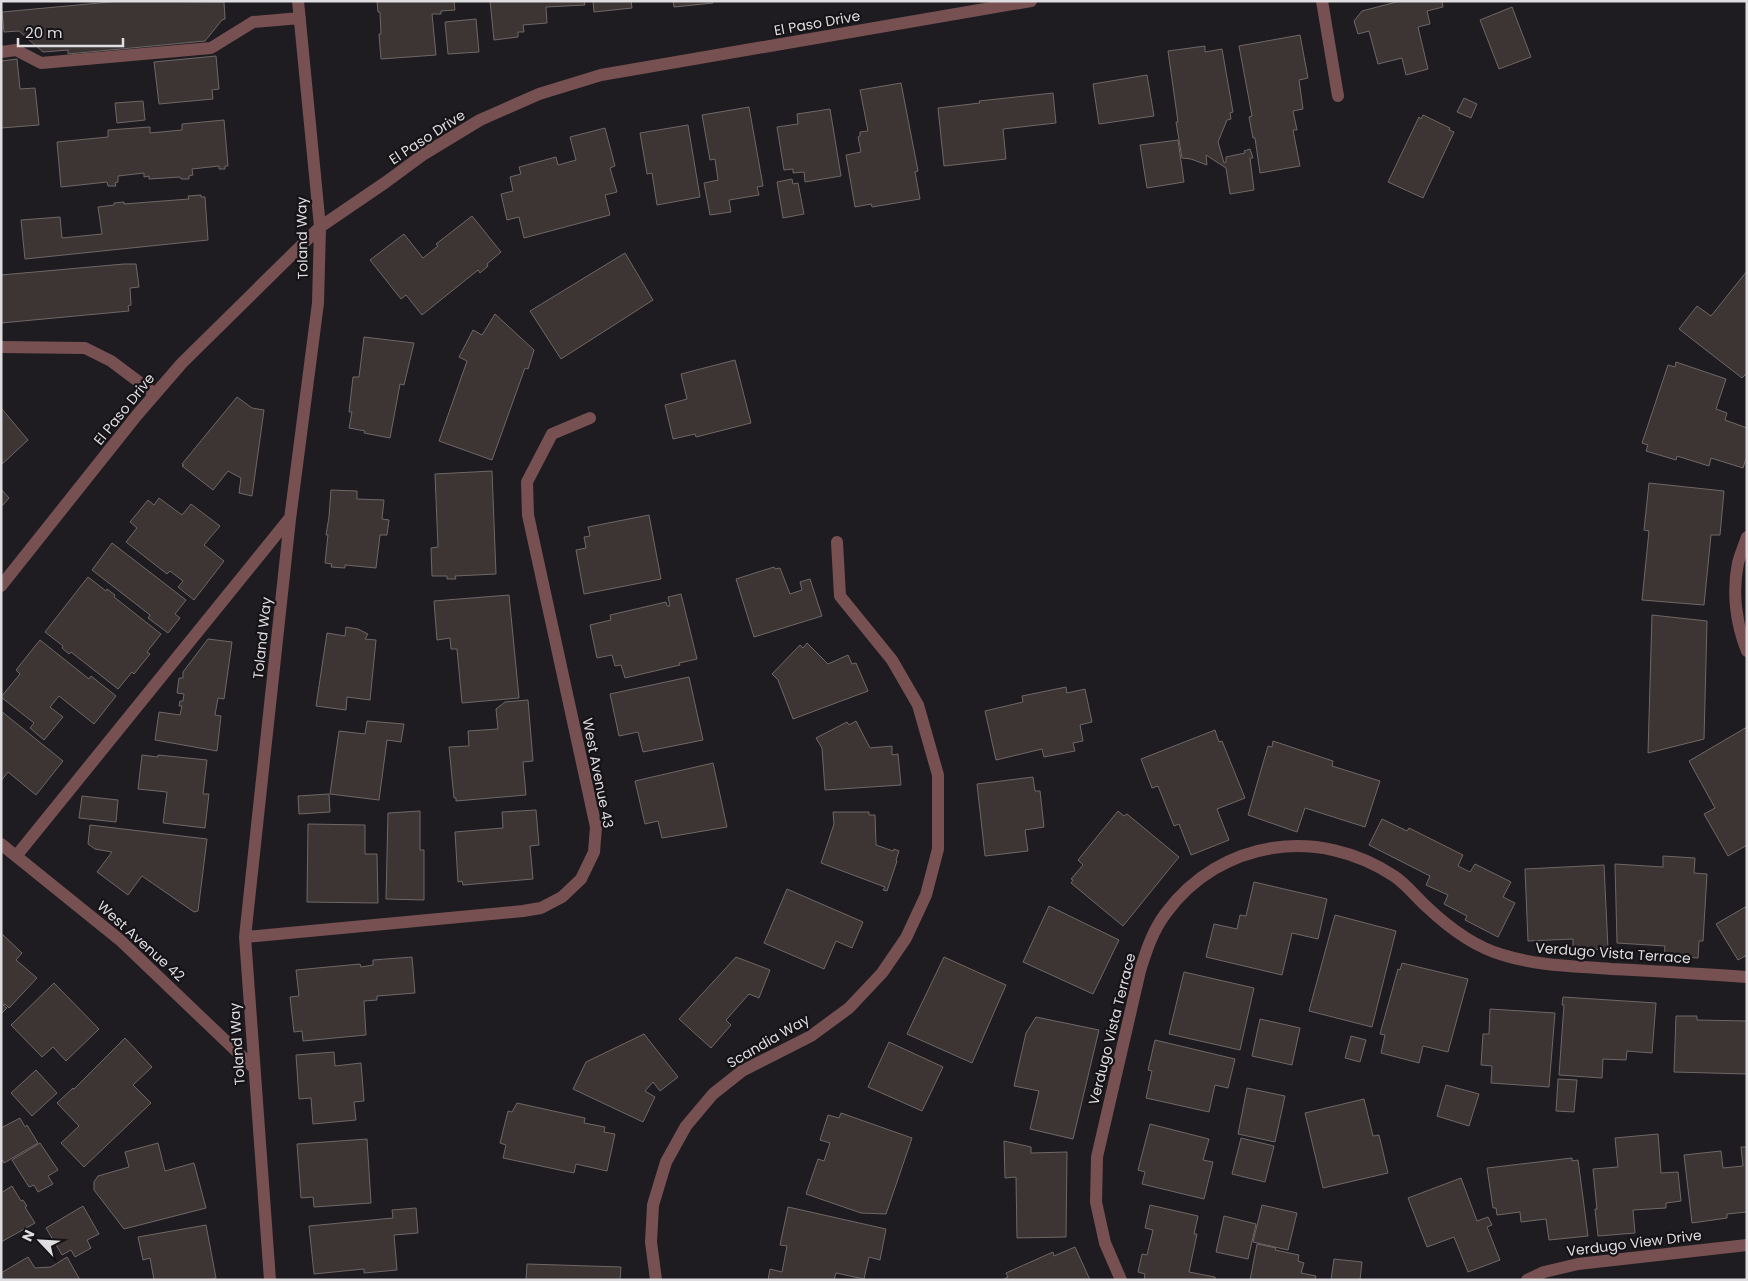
<svg xmlns="http://www.w3.org/2000/svg" width="1748" height="1281" font-family="Poppins,sans-serif">
	<style>
		.building { fill: #3c3534; stroke: #6e6766 }
		.lines { fill: none; stroke-linecap: round; stroke-linejoin: round }
		.minor { stroke: #775152; stroke-width: 12 }
		.labels { text-anchor: middle; dominant-baseline: central; stroke-width: 4.5; stroke-linejoin: round; paint-order: stroke }
		.street-label { font-size: 14px; fill: #dfdde0; stroke: #161317 }
	</style>
	<rect width="100%" height="100%" fill="#1f1c21"/>
	<path class="building" d="M121 1 224 2 225 19 222 20 205 41 68 54V50L43 52 19 31 4 32 2 12Z
		M377 1H454L455 10 441 11V14H432L436 55 381 59 379 34H381L380 12H378Z
		M490 1H584L585 5 546 7 547 23 523 25 524 32H518V37L494 40Z
		M593 1H631L632 8 594 12Z
		M673 1H713V3L674 7Z
		M1400 1H1442L1443 7 1427 11 1430 24 1418 27 1428 69 1406 75 1402 58 1378 64 1369 31 1358 34 1354 21 1362 11Z
		M1512 7 1531 57 1499 69 1480 20Z
		M476 19 479 52 448 54 445 22Z
		M1300 35 1308 78 1299 80 1303 109 1293 111 1297 130H1293L1300 166 1260 173 1255 138H1253L1249 117 1252 116 1239 46Z
		M1205 46V52L1222 49 1233 112 1230 113 1231 119 1227 120 1218 142 1224 163 1226 162V157L1245 153 1244 151 1250 149 1253 158H1250L1254 190 1230 194 1226 168 1206 155 1207 165 1191 159 1182 158 1176 122H1178L1168 51Z
		M216 56 219 89 212 90 213 99 159 104 154 62Z
		M17 59 20 89 35 88 39 125 1 128V61Z
		M1147 75 1154 116 1099 124 1093 84Z
		M901 83 918 171 915 172 920 199 872 207 871 204 855 207 846 155 861 152 858 137 860 136V132L868 131 860 90Z
		M1053 93 1056 123 1003 129 1006 159 944 166 938 108 980 103 979 101Z
		M1464 98 1477 104 1471 118 1457 112Z
		M143 101 145 120 117 123 115 103Z
		M749 107 763 186 757 187 759 195 729 200 731 212 710 215 704 183 718 180 715 159 710 160 702 115Z
		M830 109 841 176 805 182 804 172 793 173V169L784 170 777 127 798 124 797 114Z
		M1423 115 1450 128 1449 130 1454 132 1423 198 1388 182 1419 117 1421 119Z
		M224 120 228 166H225V169H219V166L192 169 193 175 189 176V179H181L180 177 149 179V176L144 177V173L118 176V182L115 183 116 186H108L107 182 61 187 57 142 108 137V130L150 127V133L182 130V124Z
		M688 125 700 197 657 205 652 173 647 174 640 133Z
		M605 128 615 166 610 168 617 192 605 195 610 215 524 238 519 217 507 220 501 194 513 191 510 177 521 174 519 167 556 157 558 165 576 160 570 137Z
		M1178 140 1184 182 1147 188 1140 145Z
		M792 179 793 184 798 183 804 214 783 218 777 182Z
		M201 195V197H205L208 240 25 259 21 220 60 217 62 238 102 234 98 207 114 205V203L124 202V204L189 199 188 196Z
		M472 216 501 252 487 264 488 266 480 273 478 270 422 315 406 295 401 299 370 260 404 234 423 258 438 246 436 244Z
		M625 253 653 300 561 359 530 311Z
		M124 264H136L139 287 130 288 131 305 128 306 129 311 1 323V275Z
		M1747 271V375L1746 374 1742 378 1679 329 1697 306 1711 316Z
		M495 314 534 350 528 369 525 368 492 460 439 441 467 361 459 357 473 330 482 335Z
		M364 337 414 343 404 385 400 384 390 438 364 433 365 431 349 428 352 412H349L353 377H359Z
		M735 360 751 423 696 437 695 434 673 439 665 405 687 399 681 374Z
		M1676 362 1726 379 1716 409 1727 413 1725 420 1747 428V456L1743 468 1711 458 1709 466 1677 456 1676 460 1646 451 1648 445 1642 443 1668 365 1675 367Z
		M237 397 252 408 264 410 252 496 239 493 241 478 228 471 213 490 182 466 184 465 182 464Z
		M1 408 28 440 1 465Z
		M492 471 496 574 455 576 456 579H447V576H432L431 548 438 547 435 474Z
		M1649 483 1724 491 1720 535H1711L1704 605 1642 600 1649 531 1644 530Z
		M1 489 9 498 1 507Z
		M331 490 357 491V499L384 500 382 519 389 520 387 535H380L376 568 345 565V568L331 567 332 564 325 563 328 535H326L329 517Z
		M159 498 182 515 191 504 220 526 204 545 224 561 194 600 178 587 183 581 170 571 167 574 126 542 137 528 130 522 148 500 154 505Z
		M649 515 661 579 584 594 576 550 586 548 584 537 590 536 588 527Z
		M112 543 186 600 175 614 180 618 168 633 148 618 150 615 92 570Z
		M774 567 775 569 780 568 790 594 802 590 800 582 810 579 822 616 754 637 736 579Z
		M88 577 106 591 107 589 115 595 114 597 161 634 147 652 150 654 134 674 132 672 118 689 71 652 69 654 62 648 63 646 45 632Z
		M681 594 697 659 679 663 680 665 625 678 621 665 615 666 612 655 597 658 590 625 611 620 610 615 666 602 667 606H670L668 597Z
		M509 595 519 698 462 703 457 649H451L450 638 437 640 434 601Z
		M1652 615 1707 621 1704 739 1648 753Z
		M346 627 358 629 368 634 365 639 376 640 370 700 347 697 346 710 316 706 327 633 345 636Z
		M208 639 232 642 224 699 218 698 215 715 221 716 217 751 155 740 159 712 180 715 182 706H179L180 701H183L184 694 177 693 179 678H183V672Z
		M40 640 89 679 91 676 116 696 94 724 59 696 50 707 63 717 44 740 30 728 34 723 1 697 20 674 16 670Z
		M807 643 828 664 848 655 852 664 856 663 868 691 793 719 778 680 772 674 800 645 803 648Z
		M689 677 703 740 643 752 638 732 619 736 610 694Z
		M1066 687 1067 693 1085 689 1092 722 1080 725 1083 741 1073 743 1075 751 1044 757 1042 749 996 760 985 711 1023 702 1022 696Z
		M528 700 533 761 523 762 526 795 456 801V798H454L449 747 469 746 468 731 498 729 496 709 505 702Z
		M1 711 63 761 36 795 8 772 1 781Z
		M367 721 404 724 401 742 387 740 379 800 330 794 339 731 365 734Z
		M856 721 870 748 892 746V755L898 754 901 785 825 790 822 748 816 738 847 722 849 725Z
		M1747 727V845L1728 856 1704 814 1715 808 1689 761Z
		M1215 730 1219 742 1222 741 1245 798 1217 809 1229 840 1191 855 1179 824 1174 826 1158 786 1152 788 1141 759Z
		M1273 741 1333 761 1332 766 1380 781 1365 827 1305 808 1297 832 1248 815 1268 746 1272 747Z
		M142 755 158 757V755L207 760 203 794H209L205 828 163 823 167 792 138 789Z
		M713 763 727 827 662 838 658 821 645 824 635 781Z
		M1033 777 1035 791H1040L1044 827 1025 830 1028 851 985 856 977 784Z
		M329 794 330 812 299 814 298 796Z
		M82 796 118 800 116 822 79 818Z
		M536 810 539 845 530 846 533 879 463 885 462 881 458 882 455 832 503 828 502 812Z
		M420 811V850H424V900L386 899 388 813Z
		M1118 811 1124 816 1127 814 1179 857 1123 926 1071 883 1073 880 1071 879 1083 865 1078 860Z
		M833 812H869V815H875L876 845 893 851 894 849 899 851 896 860 897 861 887 891 883 890 885 887 821 863 834 824Z
		M1382 819 1407 831 1409 828 1463 855 1458 866 1470 872 1475 864 1511 882 1503 897 1515 903 1498 937 1465 920 1467 916 1444 904 1448 895 1426 885 1430 876 1369 845Z
		M308 824 365 825V854H377L378 903 307 902Z
		M90 825 207 839 198 911 194 912 142 876 128 895 97 872 112 852 95 849 88 844Z
		M1663 856 1695 858 1694 873 1707 874 1703 941H1699L1698 958 1664 956 1665 946 1617 943 1615 864 1663 867Z
		M1604 865 1608 949 1573 950V939L1528 941 1525 869Z
		M1254 882 1327 899 1318 939 1292 933 1282 975 1206 957 1214 924 1237 929 1240 915 1246 916Z
		M787 889 863 922 852 948 836 941 824 969 764 943Z
		M1049 906 1119 940 1093 994 1023 962Z
		M1747 906V955L1738 960 1716 924Z
		M1335 915 1396 931 1372 1027 1309 1011Z
		M1 933 22 953 16 960 37 978 9 1008 5 1004 3 1005 7 1008 1 1014Z
		M412 957 415 993 377 996V1000L364 1001 366 1035 303 1041 302 1031 294 1032 290 997 299 996 296 970 360 964 361 967 373 965V960Z
		M736 957 770 970 759 998 749 994 726 1020 731 1025 711 1048 679 1019Z
		M944 957 1006 985 972 1063 907 1034Z
		M1402 963 1468 979 1448 1052 1423 1046 1419 1063 1381 1053 1385 1035 1380 1034 1398 969 1400 970Z
		M1184 972 1254 988 1240 1050 1169 1034Z
		M54 983 99 1029 66 1061 53 1047 42 1057 11 1025Z
		M1563 997 1656 1003 1652 1053 1627 1051 1626 1060 1603 1059 1602 1078 1559 1075 1564 1005H1562Z
		M1490 1009 1555 1013 1549 1087 1491 1083 1492 1066 1481 1065 1483 1034H1489Z
		M1676 1016H1697V1020L1747 1021V1074L1674 1072Z
		M1036 1017 1099 1030 1073 1139 1030 1129 1039 1091 1014 1086 1026 1033Z
		M1260 1019 1300 1028 1292 1065 1252 1056Z
		M644 1034 678 1077 660 1091 653 1082 645 1091 655 1097 643 1122 573 1089 586 1062Z
		M1351 1036 1366 1040 1360 1062 1345 1058Z
		M125 1038 152 1067 133 1085 151 1103 84 1167 61 1143 79 1126 57 1103 73 1088 74 1089Z
		M1155 1040 1235 1059 1228 1088 1215 1085 1209 1112 1146 1098 1152 1071 1148 1070Z
		M889 1042 943 1067 922 1111 868 1087Z
		M334 1052 335 1066 361 1063 364 1101 354 1102 356 1120 313 1124 311 1098 299 1099 296 1055Z
		M36 1070 57 1093 32 1116 11 1093Z
		M1558 1079 1577 1080 1574 1112 1556 1111Z
		M1446 1085 1479 1094 1469 1126 1437 1116Z
		M1247 1088 1285 1096 1275 1142 1238 1134Z
		M1364 1099 1373 1136 1379 1135 1388 1173 1323 1188 1305 1113Z
		M517 1103 585 1118 584 1123 605 1127 604 1132 615 1134 607 1171 576 1164 574 1173 503 1158 506 1145 500 1143 508 1111 512 1112Z
		M841 1113 912 1138 886 1214 861 1213 806 1194 818 1159 824 1161 830 1143 820 1140 828 1115 839 1118Z
		M20 1118 25 1127 27 1125 38 1143 4 1163 1 1158V1128Z
		M1150 1124 1209 1139 1203 1160 1213 1162 1204 1199 1142 1184 1145 1172 1138 1170Z
		M1658 1134 1661 1173 1678 1172 1681 1201 1666 1203V1208L1633 1210 1635 1233 1598 1236 1595 1209H1597L1593 1169 1618 1167 1615 1138Z
		M1241 1138 1274 1146 1265 1182 1232 1174Z
		M367 1139 371 1203 314 1207 313 1197 301 1198 297 1144Z
		M1004 1141 1031 1147V1153L1067 1152 1066 1237 1017 1238 1016 1177 1005 1178Z
		M40 1143 58 1170 48 1176 53 1184 38 1192 34 1185 29 1187 12 1160Z
		M158 1143 165 1171 194 1163 206 1208 124 1229 94 1190V1182L98 1176 129 1167 125 1152Z
		M1741 1147H1747V1212L1727 1214V1218L1692 1223 1684 1155 1721 1151 1723 1168 1743 1166Z
		M1572 1158V1161L1578 1160 1588 1236 1549 1240 1546 1219 1521 1222 1520 1212 1497 1215 1496 1208H1493L1487 1168Z
		M1461 1178 1477 1221 1488 1217 1492 1225 1487 1227 1500 1260 1468 1272 1454 1237 1427 1247 1408 1198Z
		M12 1186 21 1201 23 1200 27 1206 25 1207 35 1223 1 1242V1193Z
		M1150 1205 1198 1216 1194 1234H1197L1189 1272 1215 1277V1280H1144L1145 1274 1138 1272 1142 1254 1147 1255 1153 1230 1145 1228Z
		M1262 1205 1297 1213 1288 1250 1253 1242Z
		M83 1206 99 1234 87 1240 91 1248 75 1257 71 1250 62 1255 46 1228Z
		M788 1207 886 1229 880 1260 869 1257 864 1279 836 1273 834 1280H768L770 1269 782 1272 787 1246 780 1245Z
		M416 1208 418 1233 394 1235 397 1270 364 1273V1269L314 1274 309 1226 393 1218 392 1210Z
		M1224 1216 1256 1224 1248 1259 1216 1252Z
		M206 1225 216 1278 207 1280H154L150 1258 143 1260 138 1237Z
		M1257 1244 1276 1248 1275 1250 1299 1255 1298 1261 1304 1263 1301 1273 1316 1276 1315 1280H1250Z
		M1075 1247 1090 1280H1002L1008 1277 1006 1273 1053 1252 1054 1256Z
		M28 1257 35 1268 51 1267 67 1257 80 1280H1V1273Z
		M1334 1259 1362 1262 1360 1280H1331Z
		M527 1264 621 1267 620 1280H526Z"/>
	<g class="lines">
		<path class="minor" d="M1322 1 1338 96
			M1 52 16 50 41 63 211 48 253 22 300 18
			M1 347 85 348 111 361 155 394
			M1747 537C1744 546 1740 555 1738 563 1732 592 1736 624 1747 651
			M1 586 137 415 182 363 320 227 386 182 424 154 480 120 539 94 601 75 1031 1
			M1 844 120 940 254 1068
			M17 855 289 519
			M245 937 523 911 541 908 562 897 581 879 594 852 596 827 528 515 527 482 552 434 590 418
			M270 1280 245 937 290 519 318 303 320 227 298 1
			M656 1280 651 1242 653 1205 666 1162 686 1126 713 1094 742 1071 811 1036 849 1008 882 973 906 938 926 895 938 849V775L918 705 892 660 840 596 837 542
			M1121 1280 1105 1243 1096 1202 1097 1157 1140 971C1146 951 1153 930 1166 913 1221 839 1319 826 1394 876 1406 884 1416 897 1427 907 1448 927 1475 947 1503 955 1538 966 1575 966 1611 969 1656 971 1702 974 1747 977
			M1527 1280 1544 1272 1578 1264 1747 1245"/>
	</g>
	<g class="labels">
		<g class="street-label">
			<text transform="translate(817 23) rotate(-10)">El Paso Drive</text>
			<text transform="translate(427 137) rotate(-33)">El Paso Drive</text>
			<text transform="translate(302 238) rotate(-91)">Toland Way</text>
			<text transform="translate(124 409) rotate(-51)">El Paso Drive</text>
			<text transform="translate(262 638) rotate(-84)">Toland Way</text>
			<text transform="translate(598 773) rotate(79)">West Avenue 43</text>
			<text transform="translate(141 941) rotate(42)">West Avenue 42</text>
			<text transform="translate(1613 953) rotate(4)">Verdugo Vista Terrace</text>
			<text transform="translate(1112 1029) rotate(-76)">Verdugo Vista Terrace</text>
			<text transform="translate(768 1041) rotate(-30)">Scandia Way</text>
			<text transform="translate(237 1044) rotate(-94)">Toland Way</text>
			<text transform="translate(1634 1243) rotate(-7)">Verdugo View Drive</text>
		</g>
	</g>
	<rect width="1748" height="1281" fill="none" stroke="#dfdde0" stroke-width="5"/>
	<g transform="translate(40 1241) rotate(295)" stroke="#161317" stroke-width="4" paint-order="stroke">
	<path d="M0-4L9 19L0 12L-9 19Z" fill="#dfdde0"/>
	<text y="-8" font-size="14" font-weight="bold" text-anchor="middle" fill="#dfdde0">N</text>
	</g>
	<path d="M18 38v8h105v-8" fill="none" stroke="#dfdde0" stroke-width="2.5"/>
	<text x="25" y="38" font-size="15" fill="#dfdde0" stroke="#161317" stroke-width="4" paint-order="stroke">20 m</text>
</svg>
